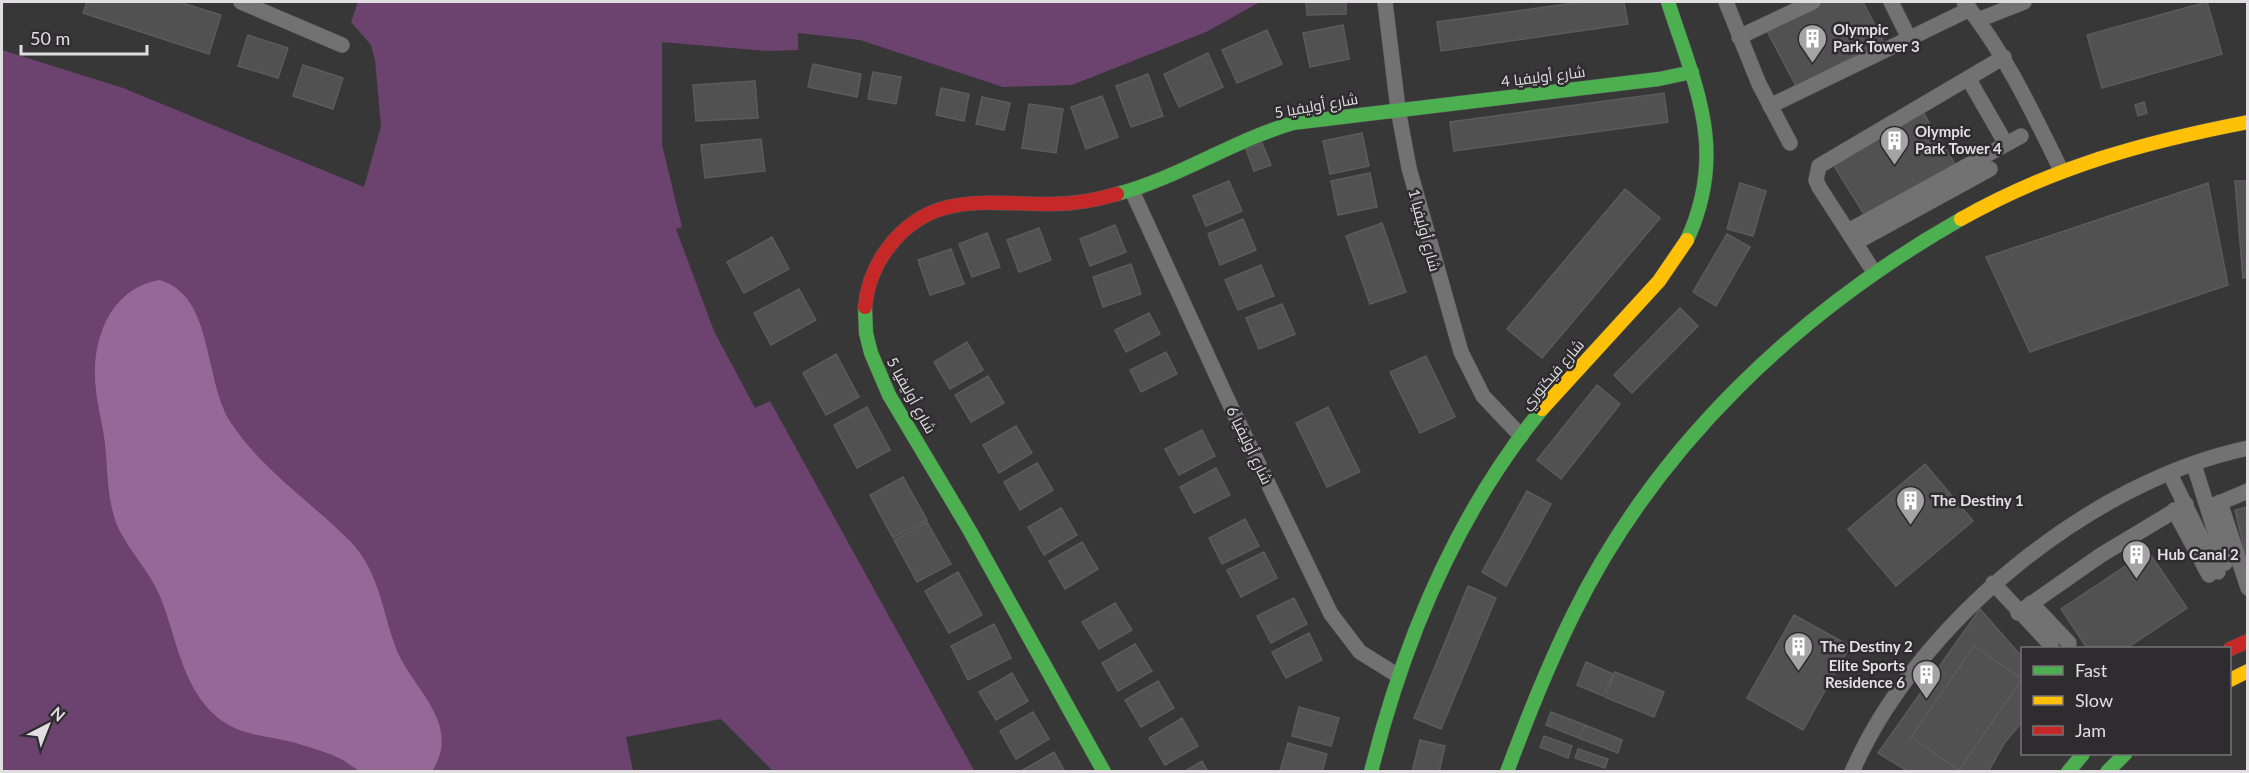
<svg xmlns="http://www.w3.org/2000/svg" width="2249" height="773" font-family="Lato,Cairo,sans-serif">
	<style>
		.green { fill: #6b436e }
		.water { fill: #966898 }
		.building { fill: #525152; stroke: #5c5b5c; stroke-width: 1.5; fill-rule: evenodd }
		.lines { fill: none; stroke-linecap: round; stroke-linejoin: round }
		.street-casing { stroke: #565556; stroke-width: 16 }
		.fast-casing { stroke: #565556; stroke-width: 15 }
		.slow-casing { stroke: #565556; stroke-width: 15 }
		.jam-casing { stroke: #565556; stroke-width: 15 }
		.street { stroke: #737273; stroke-width: 15 }
		.fast { stroke: #4caf50; stroke-width: 14 }
		.slow { stroke: #ffc107; stroke-width: 14 }
		.jam { stroke: #c62828; stroke-width: 14 }
		.labels { text-anchor: middle; dominant-baseline: central; stroke-width: 5; stroke-linejoin: round; paint-order: stroke }
		.poi-label { font-size: 15px; font-weight: bold; fill: #e0dee0; stroke: #2f2c2f; text-anchor: start }
		.street-label { font-size: 15px; fill: #e0dee0; stroke: #2f2c2f }
	</style>
	<rect width="100%" height="100%" fill="#383738"/>
	<path class="green" d="M358 2H1260L1206 32 1072 85 1003 87 860 40 798 33V50L767 51 662 42V145L682 227 676 229 714 331 755 408 770 401 975 772 773 771 721 719 626 737 633 771H2V50L123 88 364 187 381 126 375 60 371 45 351 22Z"/>
	<path class="water" d="M159 280C214 294 203 380 231 423 263 471 310 501 350 541 381 573 382 615 398 653 415 691 462 725 432 771 418 772 371 773 360 771 353 768 347 762 341 759 329 753 315 749 302 745 272 735 242 738 217 717 182 687 177 639 161 599 151 572 129 552 117 525 107 500 108 471 105 444 103 426 98 409 96 390 90 344 108 289 159 280Z"/>
	<path class="building" d="M87 2H179L221 15 209 54 83 13Z
		M1306 2H1346V14L1307 15Z
		M1582 2H1624L1628 24 1441 51 1437 22Z
		M1819 2H1863L1883 41 1796 86 1766 29Z
		M2207 2 2222 54 2102 88 2087 35Z
		M1343 25 1349 59 1310 67 1303 33Z
		M1267 30 1282 64 1237 83 1222 50Z
		M248 35 288 48 278 78 238 66Z
		M1208 53 1223 87 1179 107 1164 74Z
		M813 64 861 74 857 97 808 87Z
		M303 65 343 78 333 109 293 96Z
		M873 72 901 77 896 104 868 99Z
		M1148 74 1163 116 1131 127 1116 86Z
		M755 81 758 118 696 121 693 85Z
		M941 88 969 94 964 121 936 115Z
		M1664 93 1668 122 1454 151 1450 122Z
		M1102 96 1118 137 1086 149 1071 107Z
		M982 97 1010 103 1004 130 976 124Z
		M2144 102 2147 113 2138 116 2135 105Z
		M1029 104 1063 109 1056 153 1022 148Z
		M1922 111 1955 164 1867 219 1834 166Z
		M1362 133 1369 166 1330 174 1323 141Z
		M761 139 765 171 705 178 701 145Z
		M1262 143 1271 165 1254 171 1246 149Z
		M1370 173 1377 207 1338 215 1331 181Z
		M1229 181 1242 211 1206 226 1193 196Z
		M2235 181H2248V277L2243 278Z
		M1740 183 1766 191 1753 236 1727 229Z
		M2208 183 2228 285 2030 352 1986 257Z
		M1625 189 1660 218 1542 358 1507 329Z
		M1243 219 1256 250 1220 265 1208 234Z
		M1382 223 1406 292 1370 304 1346 236Z
		M1115 225 1126 252 1090 266 1080 239Z
		M1039 228 1051 260 1019 272 1007 240Z
		M987 233 1000 267 972 277 959 244Z
		M1727 234 1750 247 1716 306 1693 292Z
		M772 237 789 269 744 293 727 262Z
		M951 249 964 284 930 295 918 260Z
		M1131 264 1141 294 1103 307 1093 277Z
		M1261 265 1274 296 1238 310 1225 280Z
		M799 289 816 320 771 345 754 313Z
		M1282 304 1295 334 1259 349 1246 318Z
		M1680 308 1698 326 1632 393 1614 375Z
		M1149 313 1160 334 1126 352 1115 330Z
		M967 342 983 370 950 389 934 362Z
		M1166 352 1177 374 1141 392 1130 370Z
		M836 354 859 397 826 415 803 373Z
		M1426 356 1455 417 1420 433 1390 372Z
		M988 376 1004 403 971 422 955 395Z
		M1597 385 1620 404 1561 479 1537 460Z
		M867 407 890 450 857 468 834 425Z
		M1328 407 1360 472 1327 487 1296 423Z
		M1016 426 1032 453 999 473 983 445Z
		M1202 430 1215 456 1179 475 1165 449Z
		M1037 463 1053 490 1020 510 1004 482Z
		M1925 464 1973 521 1896 586 1848 529Z
		M1216 468 1230 495 1194 513 1180 487Z
		M903 477 927 520 893 538 870 495Z
		M1527 491 1551 504 1506 586 1482 572Z
		M2248 507V566L2235 510Z
		M1061 508 1077 535 1044 555 1028 527Z
		M1245 519 1259 546 1222 564 1209 538Z
		M927 522 951 564 917 582 894 540Z
		M1082 542 1098 569 1065 589 1049 561Z
		M2148 551 2187 608 2127 648H2087L2061 609Z
		M1264 552 1277 578 1241 597 1227 570Z
		M958 572 982 615 949 633 925 591Z
		M1468 586 1496 598 1441 729 1414 718Z
		M1294 598 1307 624 1271 643 1257 616Z
		M1115 603 1132 630 1099 649 1082 622Z
		M1980 609 2022 657V722L2005 742 1988 772H1909L1878 753ZM1974 646 2022 679 1959 770 1911 737Z
		M1794 615 1850 646 1803 730 1747 698Z
		M994 624 1011 658 968 680 951 646Z
		M1309 633 1322 660 1286 678 1272 652Z
		M1135 644 1152 671 1118 691 1102 663Z
		M1974 646 2022 679 1959 770 1911 737Z
		M1586 662 1613 674 1603 696 1577 685Z
		M1615 672 1664 692 1654 717 1605 697Z
		M1012 673 1028 701 996 720 979 692Z
		M1158 681 1174 708 1141 727 1125 700Z
		M1299 707 1339 718 1331 746 1292 736Z
		M1033 712 1049 739 1016 759 1000 731Z
		M1551 712 1585 725 1579 738 1546 725Z
		M1182 718 1198 746 1165 765 1149 738Z
		M1585 725 1622 740 1618 753 1579 738Z
		M1544 736 1572 746 1568 758 1540 747Z
		M1420 740 1445 746 1439 772H1412Z
		M1288 743 1327 754 1322 772 1280 771Z
		M1578 749 1608 759 1605 768 1575 758Z
		M1054 752 1065 772 1021 771Z
		M1202 761 1208 772H1184Z"/>
	<g class="lines">
		<defs>
			<path id="street" d="M241 2 342 45
				M1385 2 1398 109 1409 168 1461 352 1483 396 1521 436
				M1726 2 1759 84 1790 143
				M1891 2 1909 38
				M1964 2C2005 53 2032 111 2061 170
				M1978 20 2024 2
				M1739 37 1813 2
				M1968 78 2006 144
				M1770 106 1970 9
				M1132 191 1231 407 1331 614 1360 652 1397 675
				M1848 231 2021 136
				M1855 243 1990 169
				M1874 272 1819 187 1816 180 1819 166 2004 57
				M2194 465 2225 563
				M2170 474 2218 572
				M2220 502 2248 588
				M2212 506 2248 491
				M2174 510 2209 575
				M1993 583 2051 645
				M2031 603 2069 643
				M2018 613 2101 555 2186 504
				M1852 772C1916 624 2090 481 2248 448"/>
			<path id="fast" d="M1668 2C1696 88 1728 151 1687 240
				M1117 194C1178 178 1232 141 1293 123L1659 79 1692 72
				M865 307 866 333 871 353 889 395 970 531 1104 772
				M1371 772C1403 643 1457 513 1542 409
				M1507 772C1527 718 1548 665 1574 613 1657 445 1799 311 1961 219
				M2068 772 2083 754
				M2107 772 2125 754"/>
			<path id="slow" d="M1961 219C2053 167 2144 142 2248 122
				M1542 409 1659 281 1687 240
				M2230 680 2248 671"/>
			<path id="jam" d="M865 307C867 286 875 265 888 248 932 189 990 205 1053 204 1075 204 1096 200 1117 194
				M2230 649 2248 641"/>
		</defs>
		<use href="#street" class="street-casing"/>
		<use href="#fast" class="fast-casing"/>
		<use href="#slow" class="slow-casing"/>
		<use href="#jam" class="jam-casing"/>
		<use href="#street" class="street"/>
		<use href="#fast" class="fast"/>
		<use href="#slow" class="slow"/>
		<use href="#jam" class="jam"/>
	</g>
	<defs>
		<symbol id="building-pin" viewBox="-11 -11 22 30"><path d="M0 17L-7.5 6A9.5 9.5 0 1 1 7.5 6Z" fill="#a5a4a5" stroke="#2f2c2f"/><path d="M-4-6H4V6H1V3H-1V6H-4ZM-2.5-4.3h1.7v1.8h-1.7ZM.8-4.3h1.7v1.8H.8ZM-2.5-1h1.7V.8h-1.7ZM.8-1h1.7V.8H.8Z" fill="#fff"/></symbol>
	</defs>
	<g fill-rule="evenodd">
		<use href="#building-pin" x="1796" y="22" width="33" height="45"/>
		<use href="#building-pin" x="1878" y="124" width="33" height="45"/>
		<use href="#building-pin" x="1894" y="484" width="33" height="45"/>
		<use href="#building-pin" x="2120" y="538" width="33" height="45"/>
		<use href="#building-pin" x="1782" y="630" width="33" height="45"/>
		<use href="#building-pin" x="1910" y="658" width="33" height="45"/>
	</g>
	<g class="labels">
		<g class="poi-label">
			<text x="1833" y="29">Olympic<tspan x="1833" dy="17">Park Tower 3</tspan></text>
			<text x="1915" y="131">Olympic<tspan x="1915" dy="17">Park Tower 4</tspan></text>
			<text x="1931" y="500">The Destiny 1</text>
			<text x="2157" y="554">Hub Canal 2</text>
			<text x="1820" y="646">The Destiny 2</text>
			<text x="1905" y="665" text-anchor="end">Elite Sports<tspan x="1905" dy="17">Residence 6</tspan></text>
		</g>
		<g class="street-label">
			<text transform="translate(1543 76) rotate(-7)">شارع أوليفيا 4</text>
			<text transform="translate(1316 105) rotate(-10)">شارع أوليفيا 5</text>
			<text transform="translate(1425 230) rotate(75)">شارع أوليفيا 1</text>
			<text transform="translate(1552 374) rotate(-49)">شارع فيكتوري</text>
			<text transform="translate(912 395) rotate(61)">شارع أوليفيا 5</text>
			<text transform="translate(1250 445) rotate(64)">شارع أوليفيا 6</text>
		</g>
	</g>
	<rect width="2249" height="773" fill="none" stroke="#e0dee0" stroke-width="6"/>
	<rect x="2021" y="647" width="210" height="108" fill="#2f2c2f" stroke="#767376" stroke-width="1.5"/>
	<rect x="2033" y="666" width="30" height="9" fill="#4caf50" stroke="#767376" stroke-width="1.5"/>
	<text x="2075" y="677" font-size="18" fill="#e0dee0">Fast</text>
	<rect x="2033" y="696" width="30" height="9" fill="#ffc107" stroke="#767376" stroke-width="1.5"/>
	<text x="2075" y="707" font-size="18" fill="#e0dee0">Slow</text>
	<rect x="2033" y="726" width="30" height="9" fill="#c62828" stroke="#767376" stroke-width="1.5"/>
	<text x="2075" y="737" font-size="18" fill="#e0dee0">Jam</text>
	<g transform="translate(48 725) rotate(42)" stroke="#2f2c2f" stroke-width="4.5" paint-order="stroke">
	<path d="M0-4.5L10 22L0 15L-10 22Z" fill="#e0dee0"/>
	<text y="-9" font-size="16" font-weight="bold" text-anchor="middle" fill="#e0dee0">N</text>
	</g>
	<path d="M21 45v9h126v-9" fill="none" stroke="#e0dee0" stroke-width="3"/>
	<text x="30" y="45" font-size="18" fill="#e0dee0" stroke="#2f2c2f" stroke-width="4.5" paint-order="stroke">50 m</text>
</svg>
